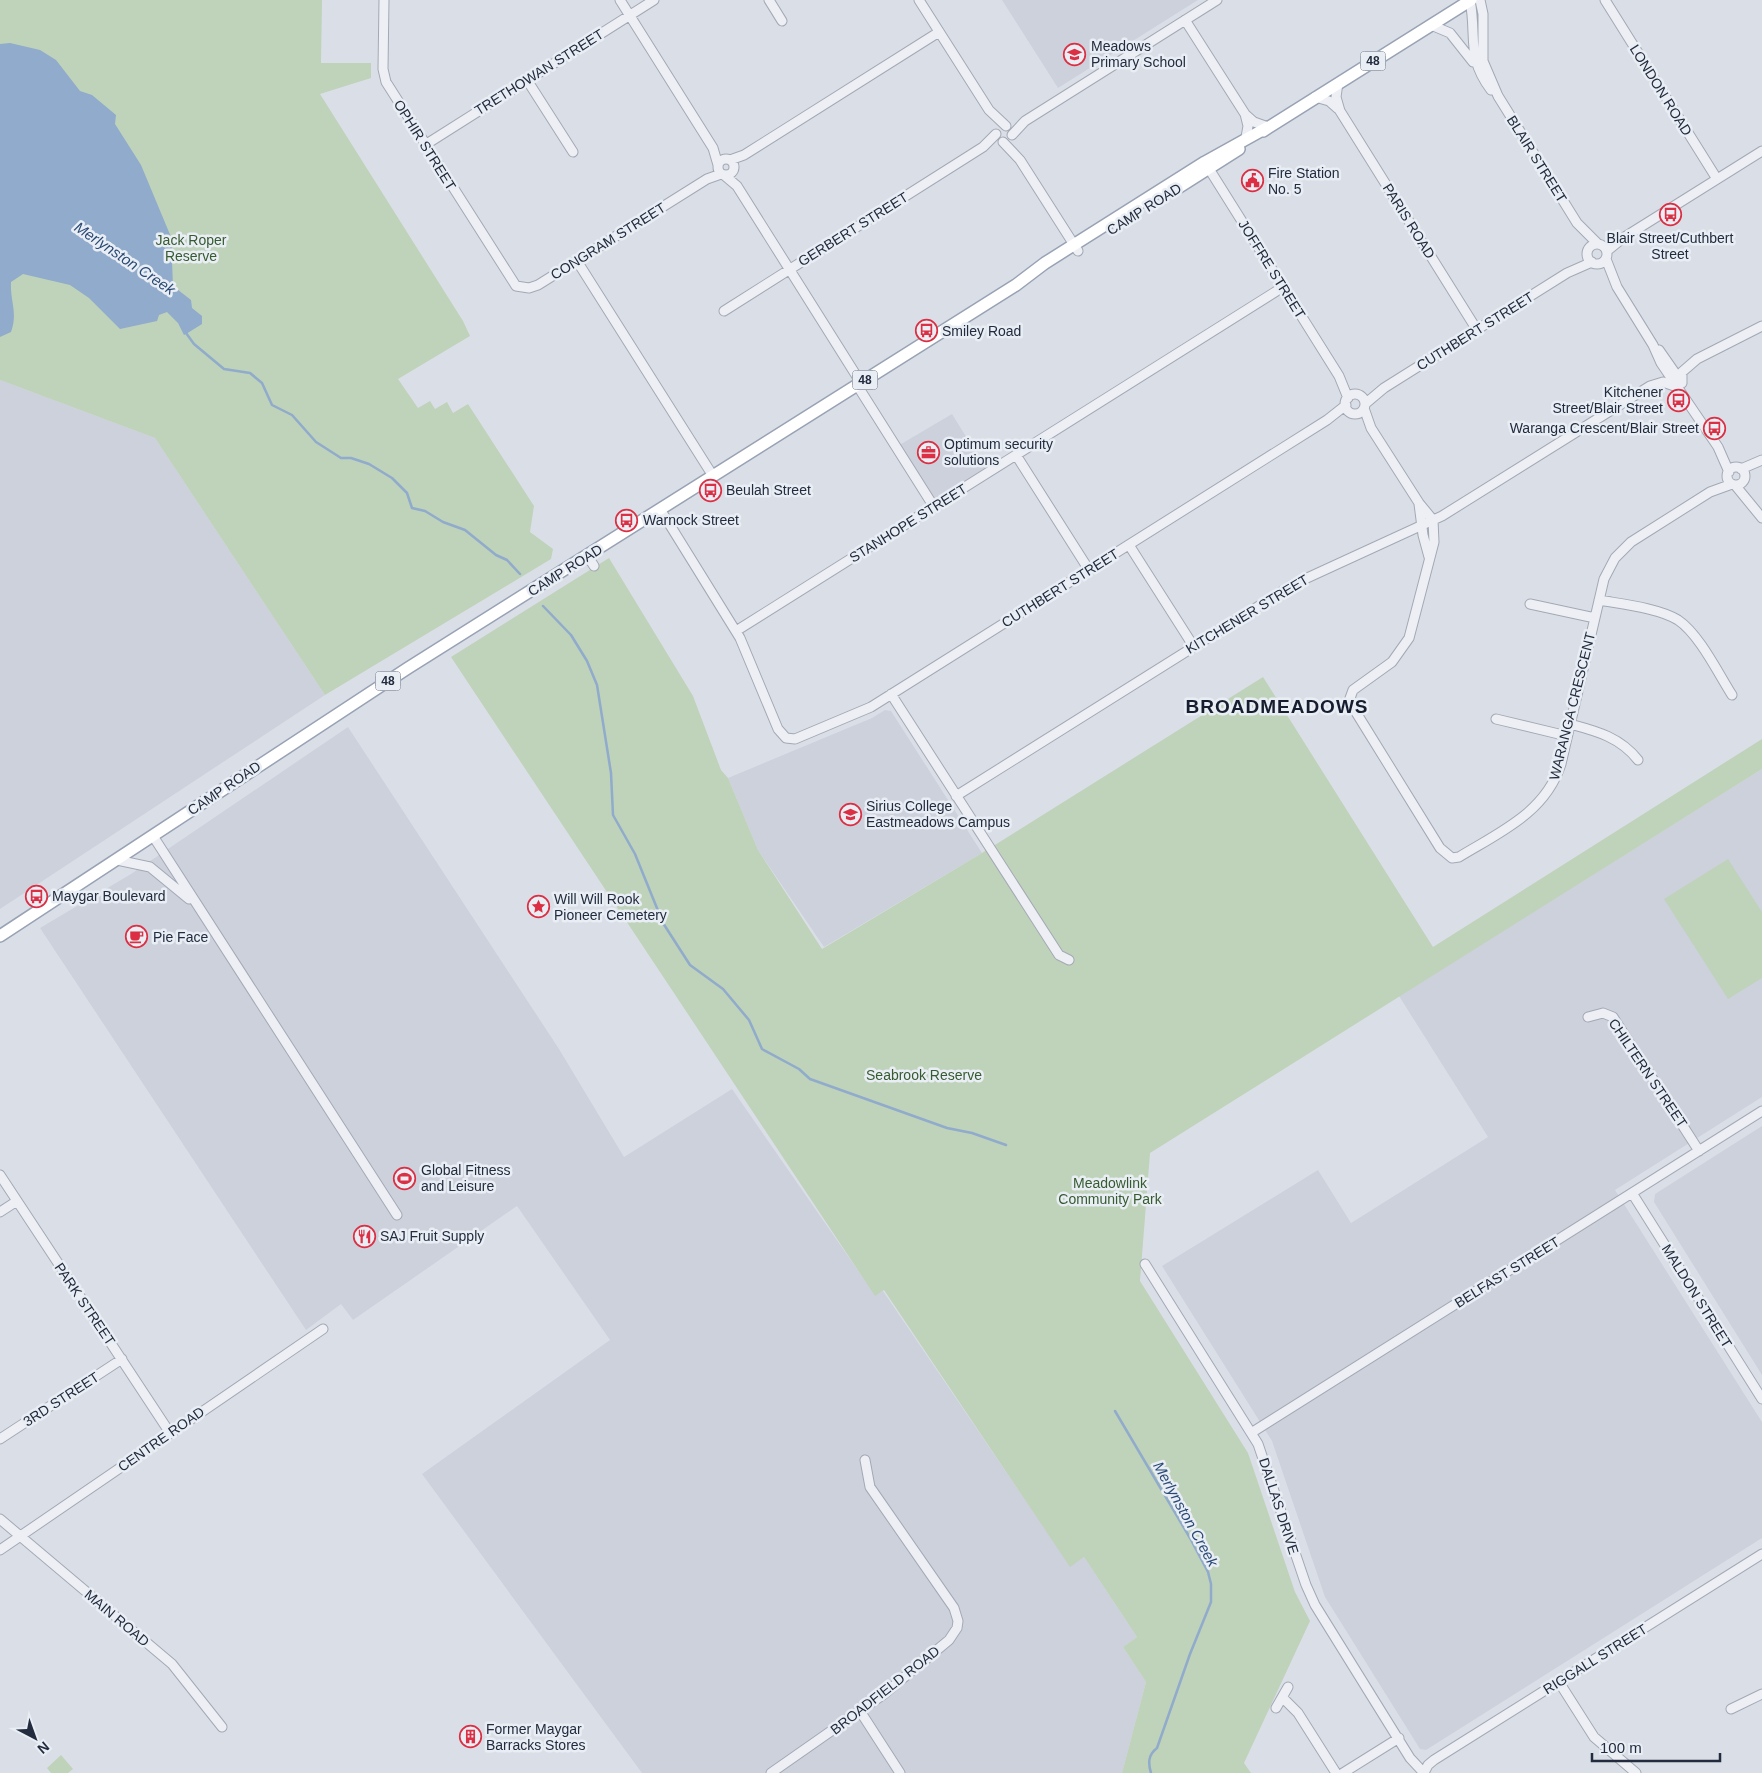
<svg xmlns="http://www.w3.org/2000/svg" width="1762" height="1773" font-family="Arial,sans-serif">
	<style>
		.built { fill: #ccd1dc }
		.green { fill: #bfd2ba }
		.water { fill: #90abcb }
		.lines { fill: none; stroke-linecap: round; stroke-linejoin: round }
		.stream { stroke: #90abcb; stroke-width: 2.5 }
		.minor-casing { stroke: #a3a9b4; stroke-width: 11 }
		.major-casing { stroke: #98a2b4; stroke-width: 14 }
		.minor { stroke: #edeff5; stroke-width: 9 }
		.major { stroke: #fff; stroke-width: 11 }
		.labels { text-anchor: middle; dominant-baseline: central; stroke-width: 5; stroke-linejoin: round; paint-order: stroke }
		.shield { fill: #e9eef5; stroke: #5e6675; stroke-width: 1 }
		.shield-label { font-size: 12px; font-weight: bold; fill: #232c3e }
		.poi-label { font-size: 14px; fill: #232c3e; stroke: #e9eef5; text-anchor: start }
		.street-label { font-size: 14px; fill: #232c3e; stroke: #e9eef5 }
		.park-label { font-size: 14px; fill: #365b2f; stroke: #e9eef5 }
		.water-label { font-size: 15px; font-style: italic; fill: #294975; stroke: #e9eef5 }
		.district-label { font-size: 19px; font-weight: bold; letter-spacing: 1px; fill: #161d2e; stroke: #e9eef5 }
	</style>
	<rect width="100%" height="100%" fill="#dadfe7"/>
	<path class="built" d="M1002 0H1198L1058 88Z
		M0 380 155 438 325 695 0 909Z
		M952 414 988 472 934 507 896 447Z
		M885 710 891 711 982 853 824 947 758 850 728 778 872 718Z
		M348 727 559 1049 624 1157 732 1089 875 1295 883 1291 1070 1566 1084 1557 1137 1637 1123 1647 1146 1682 1122 1773H642L422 1474 610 1340 517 1206 353 1320 341 1304 306 1330 40 928 131 874Z
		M1762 769V1097L1615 1190 1762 1422V1538L1426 1750 1420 1749 1325 1597 1272 1441 1162 1266 1318 1170 1351 1223 1488 1137 1399 996Z
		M1762 1126V1375L1654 1202 1655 1194Z"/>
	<path class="green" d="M0 0H322L321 63H371V78L320 94 463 321 470 336 398 379 418 408 430 401 435 409 447 402 453 413 468 404 534 506 530 532 553 549 551 559 325 695 155 438 0 380Z
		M609 558 693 696 721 770 728 778 758 850 822 949 982 853 1263 677 1433 947 1762 739V769L1150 1153 1140 1281 1248 1453 1295 1592 1310 1621 1244 1763 1251 1773H1122L1146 1682 1123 1647 1137 1637 1084 1557 1070 1567 884 1290 896 1282 875 1296 451 657Z
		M1728 859 1762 912V978L1728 999 1664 899Z
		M61 1755 73 1769 68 1773H51L47 1768Z"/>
	<path class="water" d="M10 43 40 50 56 60 80 91 92 95 116 115 115 124 141 165 171 237 173 286 191 300 192 308 202 316V324L186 334 184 335 178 323 167 312 159 315 157 321 120 329 89 298 70 285 23 274 11 282C10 302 18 312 11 332L0 337V44Z"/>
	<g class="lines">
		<path class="stream" d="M186 333 194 344 224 369 250 373 262 383 272 405 292 415 316 442 341 458H351L369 464 392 478 407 493 412 508 425 511 443 522 465 530 496 555 507 560 520 574
			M543 606 571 635 587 661 597 685 611 773 613 815 635 854 663 923 690 965 723 989 749 1020 762 1049 799 1069 810 1079 947 1128 972 1133 1006 1145
			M1115 1411 1190 1538 1208 1572 1211 1584V1602L1190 1654 1157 1748C1148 1755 1148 1763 1151 1773"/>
		<defs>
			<path id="minor" d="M384 0 383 69 386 82 516 286 529 288 538 285 707 179 721 174
				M620 0 713 148 718 165
				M769 0 782 21
				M919 0 989 110 1006 126
				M1470 0C1477 37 1466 57 1491 90
				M1480 0 1483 14V61L1498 96 1577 223 1598 244
				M1605 0 1717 179
				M1185 20 1245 114 1254 122 1268 127
				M1431 25 1450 33 1473 62
				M527 80 573 152
				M1338 83 1336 97 1340 111 1477 330
				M1315 97 1329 101 1338 109
				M1245 114 1248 126 1246 137
				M1012 135 1025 121 1217 0
				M1003 142 1020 160 1078 251
				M425 145 654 0
				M718 167a8 8 0 1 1 16 0a8 8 0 1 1-16 0Z
				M730 160 744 155 939 32
				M1206 164 1339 376 1348 398
				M724 175 737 186 861 383
				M1587 254a10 10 0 1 1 20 0a10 10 0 1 1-20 0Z
				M1607 251 1623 238 1762 151
				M1606 259 1617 287 1653 345 1661 363 1718 447 1729 472
				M577 261 713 476
				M724 311 983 147 996 134
				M1659 350 1682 383
				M1682 383V372L1697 359 1762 326
				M857 385 934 507
				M1345 404a10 10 0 1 1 20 0a10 10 0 1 1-20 0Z
				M1365 404 1384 388 1567 273 1592 262
				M1364 408 1371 428 1419 503 1433 520 1434 542 1409 638 1392 662 1353 690 1349 701 1440 848 1452 858 1459 857C1500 832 1545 813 1561 764L1604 579 1615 558 1631 542 1710 492 1732 484
				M1016 455 1089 570
				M1727 476a9 9 0 1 1 18 0a9 9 0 1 1-18 0Z
				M1741 469 1762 460
				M1735 485 1762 518
				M1419 504 1423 535 1429 557
				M660 509 740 638 778 729 786 738 795 739 871 707 1327 420 1346 405
				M1129 545 1194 647
				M587 555 594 566
				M1599 600C1621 604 1659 608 1678 620 1699 634 1718 673 1732 695
				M1530 604 1595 618
				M736 631 1283 287
				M891 694 1059 955 1069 960
				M1496 719 1567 736
				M1570 724C1596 731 1620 737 1638 760
				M956 796 1294 584 1442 516 1650 386 1663 382 1677 387
				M153 836 397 1215
				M117 860 150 867 189 899
				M1588 1017 1603 1013 1613 1017 1699 1151
				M0 1175 170 1433
				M1632 1193 1762 1399
				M0 1212 17 1201
				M1145 1264 1258 1444 1306 1585 1315 1605 1410 1758 1424 1773
				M1251 1433 1762 1111
				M0 1439 122 1359
				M0 1519 172 1664 222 1727
				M0 1550 323 1329
				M1559 1682 1594 1737 1636 1773
				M1283 1698 1298 1713 1336 1773
				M1276 1708 1288 1687
				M1731 1709 1762 1694
				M860 1711 900 1773
				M771 1773 884 1694 949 1640 957 1628 958 1621 954 1608 870 1487 865 1460
				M1343 1773 1399 1738
				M1424 1773 1428 1765 1434 1760 1762 1554"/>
			<path id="major" d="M1263 131 1471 0
				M1176 189 1239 149
				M0 936 408 668 1016 285 1045 263 1205 162 1268 127"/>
		</defs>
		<use href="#minor" class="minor-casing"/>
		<use href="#major" class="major-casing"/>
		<use href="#minor" class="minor"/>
		<use href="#major" class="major"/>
	</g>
	<defs>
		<symbol id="school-ring" viewBox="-11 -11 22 22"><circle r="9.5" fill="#e9eef5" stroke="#dc2f43" stroke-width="1.5"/><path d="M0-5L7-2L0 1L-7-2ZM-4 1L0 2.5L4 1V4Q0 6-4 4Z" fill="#dc2f43"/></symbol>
		<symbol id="civic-ring" viewBox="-11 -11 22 22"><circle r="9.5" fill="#e9eef5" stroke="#dc2f43" stroke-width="1.5"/><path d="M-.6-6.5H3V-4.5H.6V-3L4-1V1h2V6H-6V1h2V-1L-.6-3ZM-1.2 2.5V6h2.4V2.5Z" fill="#dc2f43"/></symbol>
		<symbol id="bus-ring" viewBox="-11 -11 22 22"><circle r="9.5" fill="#e9eef5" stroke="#dc2f43" stroke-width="1.5"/><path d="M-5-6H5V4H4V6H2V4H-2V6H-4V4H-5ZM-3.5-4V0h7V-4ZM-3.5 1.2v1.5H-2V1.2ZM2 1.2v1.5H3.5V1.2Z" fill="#dc2f43"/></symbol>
		<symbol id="office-ring" viewBox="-11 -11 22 22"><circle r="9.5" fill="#e9eef5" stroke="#dc2f43" stroke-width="1.5"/><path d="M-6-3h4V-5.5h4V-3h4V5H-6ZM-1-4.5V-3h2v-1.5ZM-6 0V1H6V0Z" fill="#dc2f43"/></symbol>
		<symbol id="sight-ring" viewBox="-11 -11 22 22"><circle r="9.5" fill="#e9eef5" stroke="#dc2f43" stroke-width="1.5"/><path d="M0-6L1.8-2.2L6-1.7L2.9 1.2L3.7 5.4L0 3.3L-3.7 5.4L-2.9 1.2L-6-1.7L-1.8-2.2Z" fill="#dc2f43"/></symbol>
		<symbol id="cafe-ring" viewBox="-11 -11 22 22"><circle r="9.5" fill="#e9eef5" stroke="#dc2f43" stroke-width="1.5"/><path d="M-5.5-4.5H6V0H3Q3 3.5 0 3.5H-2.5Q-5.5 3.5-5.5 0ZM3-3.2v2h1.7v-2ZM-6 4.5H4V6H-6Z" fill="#dc2f43"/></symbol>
		<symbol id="stadium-ring" viewBox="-11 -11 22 22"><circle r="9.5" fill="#e9eef5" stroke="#dc2f43" stroke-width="1.5"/><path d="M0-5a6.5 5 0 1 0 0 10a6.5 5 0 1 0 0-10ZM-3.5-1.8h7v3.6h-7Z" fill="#dc2f43"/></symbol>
		<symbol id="restaurant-ring" viewBox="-11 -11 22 22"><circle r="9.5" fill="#e9eef5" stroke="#dc2f43" stroke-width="1.5"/><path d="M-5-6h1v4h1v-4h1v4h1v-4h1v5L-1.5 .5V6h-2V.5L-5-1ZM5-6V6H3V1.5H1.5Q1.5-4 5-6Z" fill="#dc2f43"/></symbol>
		<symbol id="building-ring" viewBox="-11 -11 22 22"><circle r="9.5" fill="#e9eef5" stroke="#dc2f43" stroke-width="1.5"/><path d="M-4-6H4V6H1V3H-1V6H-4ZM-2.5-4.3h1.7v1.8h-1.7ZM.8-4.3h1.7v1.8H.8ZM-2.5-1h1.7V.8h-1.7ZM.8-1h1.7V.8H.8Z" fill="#dc2f43"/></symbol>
	</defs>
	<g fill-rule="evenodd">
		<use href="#school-ring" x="1062" y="42" width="25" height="25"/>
		<use href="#civic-ring" x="1240" y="168" width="25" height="25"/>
		<use href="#bus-ring" x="1658" y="202" width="25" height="25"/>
		<use href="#bus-ring" x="914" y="318" width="25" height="25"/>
		<use href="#bus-ring" x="1666" y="388" width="25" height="25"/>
		<use href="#bus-ring" x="1702" y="416" width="25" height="25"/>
		<use href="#office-ring" x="916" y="440" width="25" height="25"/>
		<use href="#bus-ring" x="698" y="478" width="25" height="25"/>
		<use href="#bus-ring" x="614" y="508" width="25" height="25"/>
		<use href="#school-ring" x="838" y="802" width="25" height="25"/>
		<use href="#bus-ring" x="24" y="884" width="25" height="25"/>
		<use href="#sight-ring" x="526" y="894" width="25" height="25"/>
		<use href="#cafe-ring" x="124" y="924" width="25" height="25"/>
		<use href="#stadium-ring" x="392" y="1166" width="25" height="25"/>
		<use href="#restaurant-ring" x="352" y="1224" width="25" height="25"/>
		<use href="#building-ring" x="458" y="1724" width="25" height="25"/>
	</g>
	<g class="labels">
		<g class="shield">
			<rect x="1360.5" y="51.5" width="25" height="19" rx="4"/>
			<rect x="852.5" y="370.5" width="25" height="19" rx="4"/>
			<rect x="375.5" y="671.5" width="25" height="19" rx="4"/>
		</g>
		<g class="shield-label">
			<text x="1373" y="61">48</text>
			<text x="865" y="380">48</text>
			<text x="388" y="681">48</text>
		</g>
		<g class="poi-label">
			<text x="1091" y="46">Meadows<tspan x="1091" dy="16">Primary School</tspan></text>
			<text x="1268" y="173">Fire Station<tspan x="1268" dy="16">No. 5</tspan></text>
			<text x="1670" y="238" text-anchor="middle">Blair Street/Cuthbert<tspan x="1670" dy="16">Street</tspan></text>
			<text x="942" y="331">Smiley Road</text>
			<text x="1663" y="392" text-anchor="end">Kitchener<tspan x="1663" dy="16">Street/Blair Street</tspan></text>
			<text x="1699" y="428" text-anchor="end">Waranga Crescent/Blair Street</text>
			<text x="944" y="444">Optimum security<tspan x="944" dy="16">solutions</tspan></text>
			<text x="726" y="490">Beulah Street</text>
			<text x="643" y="520">Warnock Street</text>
			<text x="866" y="806">Sirius College<tspan x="866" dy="16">Eastmeadows Campus</tspan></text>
			<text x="52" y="896">Maygar Boulevard</text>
			<text x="554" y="899">Will Will Rook<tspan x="554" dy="16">Pioneer Cemetery</tspan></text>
			<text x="153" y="937">Pie Face</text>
			<text x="421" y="1170">Global Fitness<tspan x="421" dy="16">and Leisure</tspan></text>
			<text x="380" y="1236">SAJ Fruit Supply</text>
			<text x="486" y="1729">Former Maygar<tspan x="486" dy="16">Barracks Stores</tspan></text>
		</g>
		<g class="street-label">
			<text transform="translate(539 72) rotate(-32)">TRETHOWAN STREET</text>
			<text transform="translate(1661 90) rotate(58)">LONDON ROAD</text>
			<text transform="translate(425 145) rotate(58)">OPHIR STREET</text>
			<text transform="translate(1537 159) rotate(58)">BLAIR STREET</text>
			<text transform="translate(1144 209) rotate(-32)">CAMP ROAD</text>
			<text transform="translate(1409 221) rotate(58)">PARIS ROAD</text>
			<text transform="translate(853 229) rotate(-32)">GERBERT STREET</text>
			<text transform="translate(608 241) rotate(-32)">CONGRAM STREET</text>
			<text transform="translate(1272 269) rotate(58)">JOFFRE STREET</text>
			<text transform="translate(1475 331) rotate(-32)">CUTHBERT STREET</text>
			<text transform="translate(908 523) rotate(-32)">STANHOPE STREET</text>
			<text transform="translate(565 570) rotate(-32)">CAMP ROAD</text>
			<text transform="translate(1060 588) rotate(-32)">CUTHBERT STREET</text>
			<text transform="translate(1247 614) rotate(-31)">KITCHENER STREET</text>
			<text transform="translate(1572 706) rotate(-76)">WARANGA CRESCENT</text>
			<text transform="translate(224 788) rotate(-34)">CAMP ROAD</text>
			<text transform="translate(1648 1073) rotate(56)">CHILTERN STREET</text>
			<text transform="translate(1507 1272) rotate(-32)">BELFAST STREET</text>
			<text transform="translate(1697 1296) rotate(58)">MALDON STREET</text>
			<text transform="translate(85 1304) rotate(56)">PARK STREET</text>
			<text transform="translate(61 1399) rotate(-33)">3RD STREET</text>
			<text transform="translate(161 1439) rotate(-35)">CENTRE ROAD</text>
			<text transform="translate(1279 1506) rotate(72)">DALLAS DRIVE</text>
			<text transform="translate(117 1618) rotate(40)">MAIN ROAD</text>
			<text transform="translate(1595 1659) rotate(-32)">RIGGALL STREET</text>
			<text transform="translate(885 1690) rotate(-38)">BROADFIELD ROAD</text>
		</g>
		<g class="park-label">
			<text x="191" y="240">Jack Roper<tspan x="191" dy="16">Reserve</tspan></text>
			<text x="924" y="1075">Seabrook Reserve</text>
			<text x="1110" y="1183">Meadowlink<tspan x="1110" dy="16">Community Park</tspan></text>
		</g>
		<g class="water-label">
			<text transform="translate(125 258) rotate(34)">Merlynston Creek</text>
			<text transform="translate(1186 1514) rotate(61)">Merlynston Creek</text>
		</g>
		<g class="district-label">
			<text x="1277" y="706">BROADMEADOWS</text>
		</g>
	</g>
	<g transform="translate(35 1738) rotate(139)" stroke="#e9eef5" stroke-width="4" paint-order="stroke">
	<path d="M0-4L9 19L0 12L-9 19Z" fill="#232c3e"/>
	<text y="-8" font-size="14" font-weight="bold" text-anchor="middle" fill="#232c3e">N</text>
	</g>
	<path d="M1592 1753v8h128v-8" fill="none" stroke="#232c3e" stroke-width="2.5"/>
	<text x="1600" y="1753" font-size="15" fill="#232c3e" stroke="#e9eef5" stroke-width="4" paint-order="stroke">100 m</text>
</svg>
